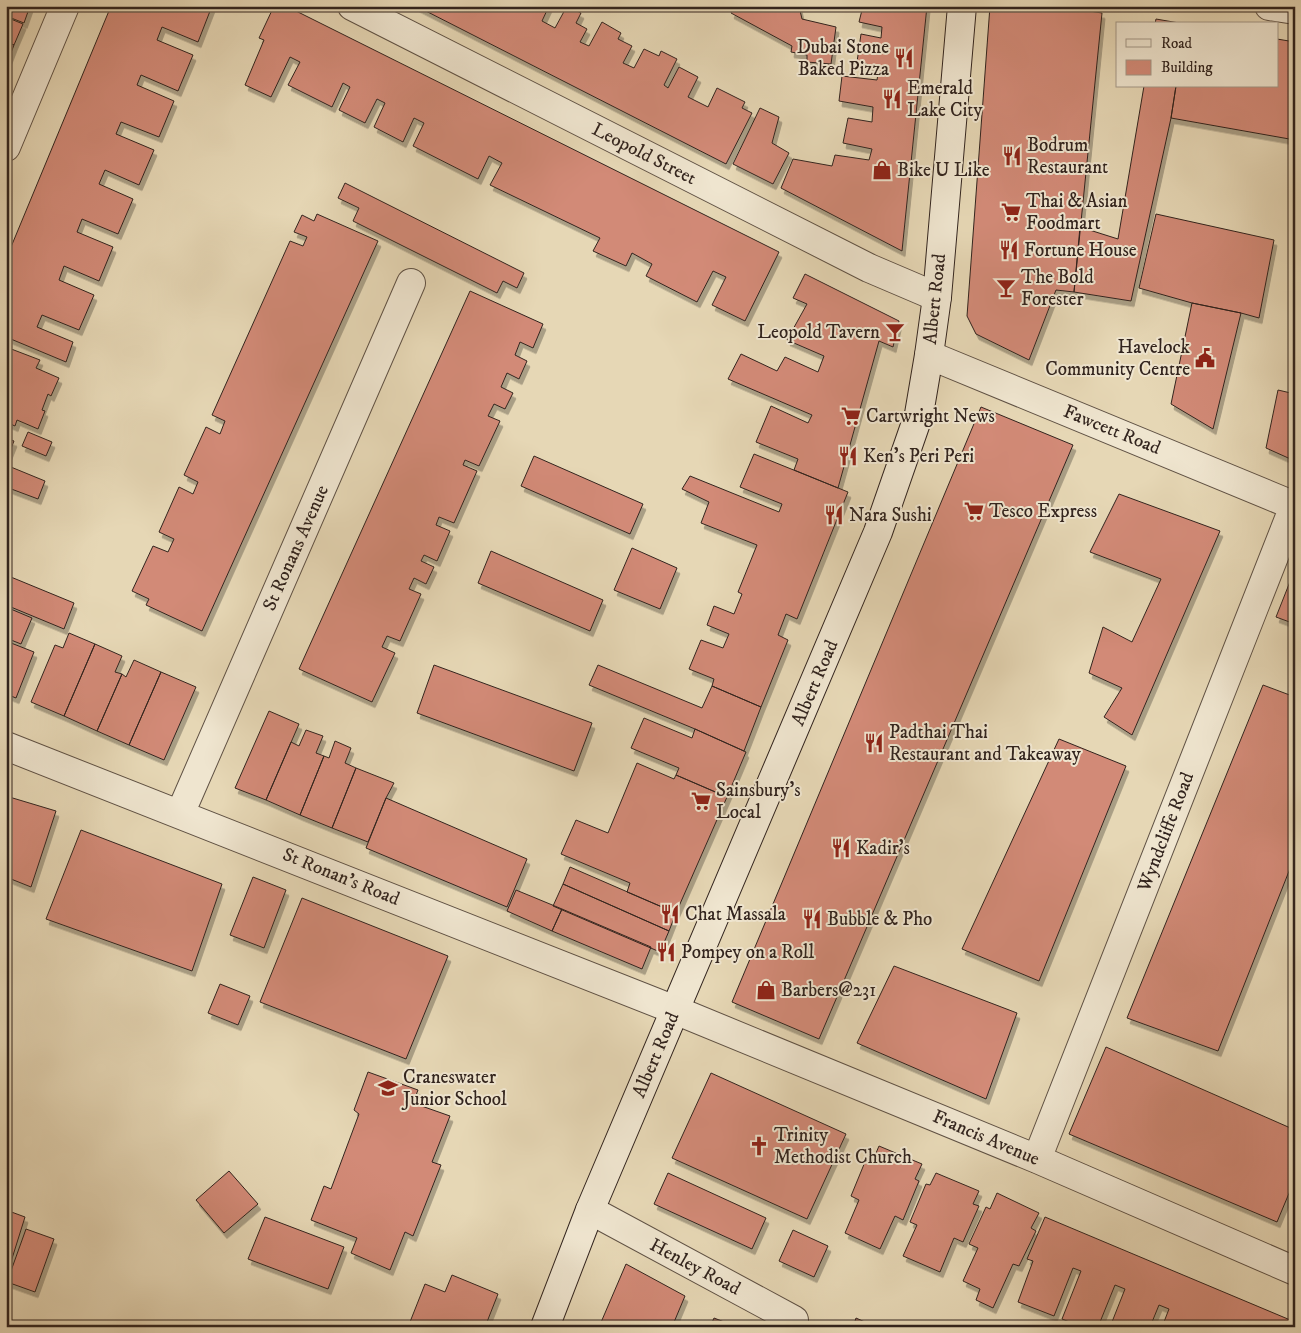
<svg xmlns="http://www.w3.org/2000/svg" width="1301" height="1333" font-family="'IM FELL DW Pica',serif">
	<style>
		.building { fill: #d28a77; stroke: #32241e; filter: url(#shadow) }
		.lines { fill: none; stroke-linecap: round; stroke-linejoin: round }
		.street-casing { stroke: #5f5144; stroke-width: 30 }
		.secondary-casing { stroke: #32241e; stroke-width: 30 }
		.street { stroke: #efe5cf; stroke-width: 28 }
		.secondary { stroke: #efe5cf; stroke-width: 28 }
		.labels { text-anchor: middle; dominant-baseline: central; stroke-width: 4; stroke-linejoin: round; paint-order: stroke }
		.poi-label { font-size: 19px; fill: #32241e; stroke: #efe5cf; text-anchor: start }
		.street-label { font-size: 19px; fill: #32241e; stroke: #efe5cf }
	</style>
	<defs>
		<filter id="shadow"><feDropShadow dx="3" dy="5.5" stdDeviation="0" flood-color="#0004"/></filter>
	</defs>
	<rect width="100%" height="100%" fill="#e6d7b5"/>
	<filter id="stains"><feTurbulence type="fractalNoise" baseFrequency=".004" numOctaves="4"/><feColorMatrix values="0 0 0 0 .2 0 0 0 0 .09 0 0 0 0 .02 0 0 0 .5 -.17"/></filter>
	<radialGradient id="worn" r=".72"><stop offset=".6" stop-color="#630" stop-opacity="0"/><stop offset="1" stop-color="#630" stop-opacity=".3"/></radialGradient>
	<path class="building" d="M6 6H30L24 23 6 16Z
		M111 6H212L198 42 162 27 157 40 193 55 178 91 141 75 137 85 174 101 159 137 121 122 116 134 154 150 139 185 105 170 99 184 133 199 118 234 82 219 77 232 113 247 99 281 64 266 59 280 94 295 79 330 42 315 37 327 73 342 66 362 6 337V259Z
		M274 6H286L779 252 745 321 712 305 726 277 713 271 697 302 646 276 652 264 632 253 626 266 593 251 600 238 490 185 502 163 489 156 478 179 413 146 424 123 414 118 403 142 374 127 385 103 377 99 365 123 339 110 350 87 343 83 332 107 288 85 300 62 290 57 271 97 245 85 264 40 259 38Z
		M416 6H509L513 8 514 6H549L542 21 555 28 567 6 581 13 576 23 587 29 580 42 589 46 602 22 621 33 618 39 632 46 623 63 634 68 644 49 659 56 661 51 677 59 664 85 668 88 679 67 698 77 688 97 708 107 717 88 745 102 742 108 752 113 726 164Z
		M734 6H799L802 19 836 27 831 64 807 62V55L791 52 792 46 731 13Z
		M863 6H927L902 251 781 188 793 159 832 166 835 155 869 160 872 149 843 143 848 118 872 122 873 107 839 101 842 76 877 80 879 67 857 62 861 34 881 38 882 27 859 22Z
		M990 6H1058L1102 13 1074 292 1056 290 1029 360 976 334 967 316Z
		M6 17 23 24 14 45 6 42Z
		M1156 19 1185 24H1155Z
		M1277 39 1295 42V140L1171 118 1176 86H1277Z
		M6 42 14 45 6 66Z
		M1144 86H1176L1171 118 1131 301 1074 292 1080 227 1118 239Z
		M760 108 779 117 772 143 789 153 773 184 733 164Z
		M345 183 524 273 517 288 503 281 497 293 353 221 359 208 338 198Z
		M317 214 378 241 202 631 146 605 149 599 132 591 153 546 168 552 174 539 159 532 179 487 193 494 198 482 184 475 206 427 220 434 225 421 212 415 290 241 303 246 307 237 294 232 302 215 314 221Z
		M1156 214 1274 240 1259 318 1241 313 1192 303 1139 288Z
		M805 274 899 321 893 347 879 341 838 488 794 470 798 459 756 442 771 406 808 423 812 415 728 379 741 354 777 371 785 357 818 372 824 356 787 340 807 304 793 298Z
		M470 291 543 324 533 348 520 342 515 355 527 361 519 379 507 373 501 387 513 393 505 409 494 404 488 416 500 421 479 466 465 460 463 465 477 471 454 523 439 517 436 525 450 531 437 561 424 555 421 561 434 567 426 584 414 578 409 589 421 594 400 641 387 636 382 647 395 653 372 702 299 669Z
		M1192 303 1241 313 1213 429 1171 404Z
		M6 347 40 360 36 368 59 378 51 396 48 394 42 410 45 411 38 429 17 420 15 426 6 422Z
		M1278 390 1295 394V461L1266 448Z
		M981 407 1073 445 819 1039 732 1002Z
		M28 432 52 442 46 456 22 446Z
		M6 438 14 441 6 461Z
		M754 454 848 492 797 619 786 614 778 635 788 640 761 707 712 686 714 679 689 669 701 640 723 648 729 634 707 625 714 606 734 614 742 594 738 592 757 545 701 523 709 502 682 489 690 476 779 512 782 504 740 487Z
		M534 456 643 504 630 534 521 486Z
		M6 465 45 481 38 499 6 487Z
		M1119 494 1220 531 1132 735 1104 717 1122 688 1089 673 1103 627 1132 642 1161 579 1090 552Z
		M632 548 677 568 660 609 614 590Z
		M491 551 603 600 590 631 478 583Z
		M1295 569V624L1276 617Z
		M6 575 74 603 64 629 6 605Z
		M6 607 32 618 21 644 6 638Z
		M69 633 95 644 64 716 31 702 55 645 63 648Z
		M6 641 34 652 16 698 6 694Z
		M95 644 122 656 115 672 122 674 97 731 64 716Z
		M134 660 161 672 129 745 97 731 122 674 126 677Z
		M434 665 592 723 574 771 417 713Z
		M598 665 702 708 712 686 761 707 744 751 695 729 589 685Z
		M161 672 196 687 164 760 129 745Z
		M1263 685 1295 697V856L1218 1051 1127 1018Z
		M269 711 299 724 266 800 235 788Z
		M644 718 692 738 695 729 746 752 727 797 676 775 679 768 631 748Z
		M306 730 323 736 316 753 324 756 300 815 266 800 291 742 299 746Z
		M1059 739 1126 766 1039 981 962 949Z
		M335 741 351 748 345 763 356 768 332 828 300 815 324 756 329 758Z
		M637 763 674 779 676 775 727 797 676 913 627 892 630 883 561 854 576 820 608 833Z
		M356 768 394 783 386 798 368 842 332 828Z
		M6 796 56 811 31 887 6 877Z
		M386 798 527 859 507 907 366 848Z
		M81 830 222 884 192 971 46 919Z
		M570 867 676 913 669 931 563 884Z
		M253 877 286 890 264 948 230 935Z
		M563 884 669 931 660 952 553 906Z
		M516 890 562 909 552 931 507 911Z
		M302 898 448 956 406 1059 260 1002Z
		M562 909 651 947 642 969 552 931Z
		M894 966 1017 1013 986 1099 857 1043Z
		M220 984 250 996 238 1025 208 1013Z
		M1106 1047 1295 1130V1179L1277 1222 1069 1134Z
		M368 1072 418 1090 413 1103 450 1116 432 1162 441 1165 413 1236 405 1232 390 1270 351 1253 357 1238 311 1220 324 1186 331 1189 359 1114 354 1110Z
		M711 1073 846 1134 807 1219 672 1158Z
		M879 1146 922 1164 915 1179 919 1181 903 1220 895 1216 880 1249 845 1233 859 1200 851 1196 867 1157 873 1160Z
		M229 1171 258 1204 224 1233 196 1200Z
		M668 1173 766 1218 752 1249 654 1204Z
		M936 1173 979 1191 973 1204 979 1206 963 1242 954 1238 940 1272 903 1256 917 1225 910 1222 926 1184 930 1185Z
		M997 1193 1039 1213 1031 1228 1036 1231 1019 1266 1013 1264 993 1308 976 1300 980 1289 963 1281 978 1248 969 1244 986 1207 990 1209Z
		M6 1210 25 1217 10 1265 6 1264Z
		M265 1217 344 1247 328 1289 248 1259Z
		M1045 1217 1295 1322V1327H1208L1202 1324 1201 1327H1162L1169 1309 1159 1305 1150 1327H1110L1125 1289 1115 1285 1098 1327H1082L1062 1319 1081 1271 1073 1268 1054 1316 1018 1302 1033 1261 1027 1259Z
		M26 1229 54 1239 35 1292 7 1282Z
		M793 1230 828 1246 814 1277 779 1261Z
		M626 1264 685 1296 672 1327H599Z
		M452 1275 498 1294 485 1327H408L425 1284 445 1292Z
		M714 1318 737 1327H710Z
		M856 1318 876 1327H853Z"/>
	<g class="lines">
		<defs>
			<path id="street" d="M352 6 869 268 937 297
				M1269 6 1295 10
				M6 147 65 6
				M929 355 1295 506
				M6 746 675 1010 1037 1159 1295 1271
				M180 814 411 283
				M1037 1159 1294 506
				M590 1210 794 1320 792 1327"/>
			<path id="secondary" d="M545 1327 590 1210 878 532 919 414 929 355 937 297 962 6"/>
		</defs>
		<use href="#street" class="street-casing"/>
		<use href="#secondary" class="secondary-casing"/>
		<use href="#street" class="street"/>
		<use href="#secondary" class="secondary"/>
	</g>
	<defs>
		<symbol id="restaurant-bare" viewBox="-9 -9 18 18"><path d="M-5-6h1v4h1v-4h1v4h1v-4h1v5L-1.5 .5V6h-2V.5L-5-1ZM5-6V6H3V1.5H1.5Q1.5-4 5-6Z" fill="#8f2418" stroke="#efe5cf" stroke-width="2.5" paint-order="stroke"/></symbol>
		<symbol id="shop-bare" viewBox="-9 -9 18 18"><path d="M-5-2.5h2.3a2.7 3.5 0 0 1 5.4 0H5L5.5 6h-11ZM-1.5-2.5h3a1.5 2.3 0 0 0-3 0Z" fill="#8f2418" stroke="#efe5cf" stroke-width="2.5" paint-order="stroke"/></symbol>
		<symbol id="supermarket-bare" viewBox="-9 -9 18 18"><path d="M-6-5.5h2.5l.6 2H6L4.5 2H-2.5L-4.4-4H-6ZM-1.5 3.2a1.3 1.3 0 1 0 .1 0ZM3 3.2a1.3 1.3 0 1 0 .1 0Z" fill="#8f2418" stroke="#efe5cf" stroke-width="2.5" paint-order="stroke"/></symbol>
		<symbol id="bar-bare" viewBox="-9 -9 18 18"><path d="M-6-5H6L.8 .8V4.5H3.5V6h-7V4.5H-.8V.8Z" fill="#8f2418" stroke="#efe5cf" stroke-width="2.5" paint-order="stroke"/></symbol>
		<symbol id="civic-bare" viewBox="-9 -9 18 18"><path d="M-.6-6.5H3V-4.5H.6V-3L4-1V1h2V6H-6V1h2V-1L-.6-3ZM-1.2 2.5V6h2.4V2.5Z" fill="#8f2418" stroke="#efe5cf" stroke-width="2.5" paint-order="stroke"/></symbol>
		<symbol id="school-bare" viewBox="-9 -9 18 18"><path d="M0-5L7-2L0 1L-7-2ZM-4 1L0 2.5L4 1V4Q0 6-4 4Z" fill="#8f2418" stroke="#efe5cf" stroke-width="2.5" paint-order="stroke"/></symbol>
		<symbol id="church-bare" viewBox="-9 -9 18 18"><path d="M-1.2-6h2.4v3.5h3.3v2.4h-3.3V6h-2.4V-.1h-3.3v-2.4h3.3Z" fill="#8f2418" stroke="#efe5cf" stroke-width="2.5" paint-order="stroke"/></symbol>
	</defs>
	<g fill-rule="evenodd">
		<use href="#restaurant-bare" x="890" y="44" width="28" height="28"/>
		<use href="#restaurant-bare" x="878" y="85" width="28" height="28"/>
		<use href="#restaurant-bare" x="998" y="142" width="28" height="28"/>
		<use href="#shop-bare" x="868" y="156" width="28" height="28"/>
		<use href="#supermarket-bare" x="997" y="198" width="28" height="28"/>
		<use href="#restaurant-bare" x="995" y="236" width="28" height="28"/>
		<use href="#bar-bare" x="992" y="274" width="28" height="28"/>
		<use href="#bar-bare" x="881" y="318" width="28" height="28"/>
		<use href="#civic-bare" x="1191" y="344" width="28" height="28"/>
		<use href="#supermarket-bare" x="837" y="402" width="28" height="28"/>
		<use href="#restaurant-bare" x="834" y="442" width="28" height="28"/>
		<use href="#supermarket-bare" x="960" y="497" width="28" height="28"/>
		<use href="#restaurant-bare" x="820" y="501" width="28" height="28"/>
		<use href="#restaurant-bare" x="860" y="729" width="28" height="28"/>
		<use href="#supermarket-bare" x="687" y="787" width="28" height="28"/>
		<use href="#restaurant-bare" x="827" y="834" width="28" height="28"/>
		<use href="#restaurant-bare" x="656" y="900" width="28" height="28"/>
		<use href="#restaurant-bare" x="798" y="905" width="28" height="28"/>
		<use href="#restaurant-bare" x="652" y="938" width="28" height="28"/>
		<use href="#shop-bare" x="752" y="976" width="28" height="28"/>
		<use href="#school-bare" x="374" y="1074" width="28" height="28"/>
		<use href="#church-bare" x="745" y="1132" width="28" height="28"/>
	</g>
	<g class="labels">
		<g class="poi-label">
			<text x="889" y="47" text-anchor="end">Dubai Stone<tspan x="889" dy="22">Baked Pizza</tspan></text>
			<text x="907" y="88">Emerald<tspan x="907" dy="22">Lake City</tspan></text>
			<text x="1027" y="145">Bodrum<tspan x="1027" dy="22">Restaurant</tspan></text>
			<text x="897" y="170">Bike U Like</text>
			<text x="1026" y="201">Thai &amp; Asian<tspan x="1026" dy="22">Foodmart</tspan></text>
			<text x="1024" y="250">Fortune House</text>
			<text x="1021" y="277">The Bold<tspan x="1021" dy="22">Forester</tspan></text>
			<text x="880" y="332" text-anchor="end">Leopold Tavern</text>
			<text x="1190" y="347" text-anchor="end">Havelock<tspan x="1190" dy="22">Community Centre</tspan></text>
			<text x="866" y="416">Cartwright News</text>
			<text x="863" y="456">Ken's Peri Peri</text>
			<text x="989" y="511">Tesco Express</text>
			<text x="849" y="515">Nara Sushi</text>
			<text x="889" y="732">Padthai Thai<tspan x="889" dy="22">Restaurant and Takeaway</tspan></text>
			<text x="716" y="790">Sainsbury's<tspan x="716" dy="22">Local</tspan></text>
			<text x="856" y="848">Kadir's</text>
			<text x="685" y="914">Chat Massala</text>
			<text x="827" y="919">Bubble &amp; Pho</text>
			<text x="681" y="952">Pompey on a Roll</text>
			<text x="781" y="990">Barbers@231</text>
			<text x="403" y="1077">Craneswater<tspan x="403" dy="22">Junior School</tspan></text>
			<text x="774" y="1135">Trinity<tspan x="774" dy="22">Methodist Church</tspan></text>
		</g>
		<g class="street-label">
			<text transform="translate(644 154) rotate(27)">Leopold Street</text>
			<text transform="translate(935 299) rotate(-84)">Albert Road</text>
			<text transform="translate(1112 430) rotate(22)">Fawcett Road</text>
			<text transform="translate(296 548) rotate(-66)">St Ronans Avenue</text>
			<text transform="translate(815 683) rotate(-67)">Albert Road</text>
			<text transform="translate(1166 832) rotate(-69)">Wyndcliffe Road</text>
			<text transform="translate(341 877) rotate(22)">St Ronan's Road</text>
			<text transform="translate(656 1055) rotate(-67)">Albert Road</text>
			<text transform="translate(986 1138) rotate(23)">Francis Avenue</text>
			<text transform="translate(695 1267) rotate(28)">Henley Road</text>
		</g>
	</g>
	<rect width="1301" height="1333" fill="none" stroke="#e6d7b5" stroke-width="25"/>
	<rect x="8" y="8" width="1286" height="1318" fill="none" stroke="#32241e" stroke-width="2.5"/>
	<rect x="12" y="12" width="1276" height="1308" fill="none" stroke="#32241e"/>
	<rect x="1116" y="22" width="162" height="65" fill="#efe5cf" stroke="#a39888"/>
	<rect x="1126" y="39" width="25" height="8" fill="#efe5cf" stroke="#a39888"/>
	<text x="1161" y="48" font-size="15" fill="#32241e">Road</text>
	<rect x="1126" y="60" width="25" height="15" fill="#d28a77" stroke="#a39888"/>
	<text x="1161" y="72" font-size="15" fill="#32241e">Building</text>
	<rect width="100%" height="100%" filter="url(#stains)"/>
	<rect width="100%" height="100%" fill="url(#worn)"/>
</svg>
